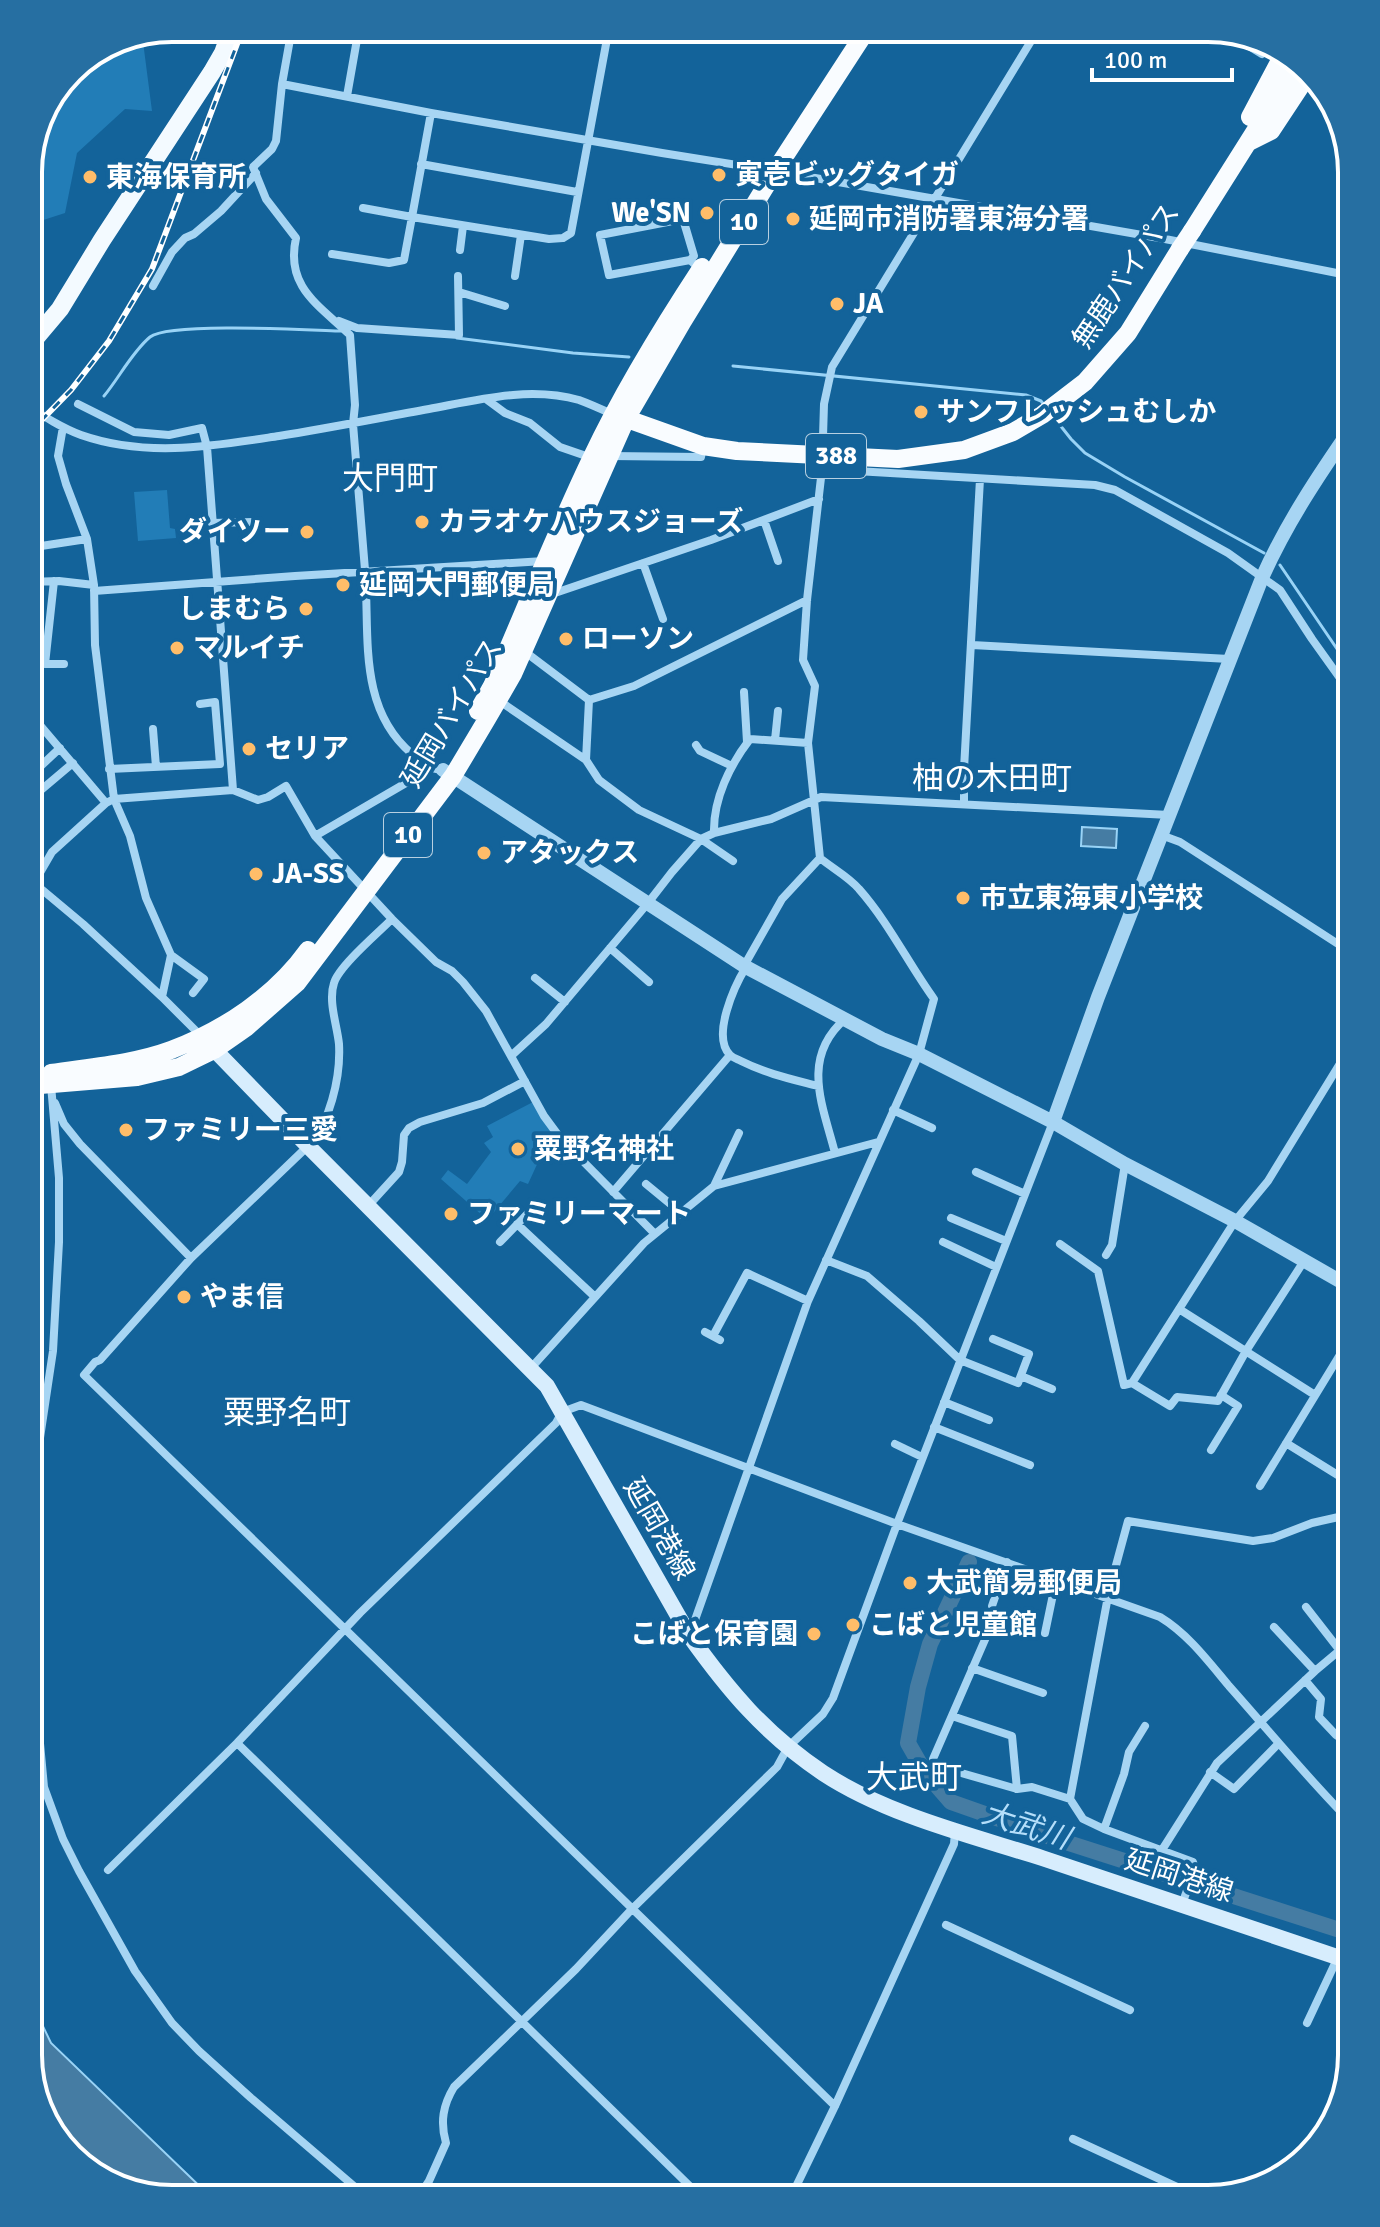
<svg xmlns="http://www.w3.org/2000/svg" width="1380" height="2227" font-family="Signika,'Noto Sans JP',sans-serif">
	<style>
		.green { fill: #227db7 }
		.water { fill: #457ca3; stroke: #99d3f6; stroke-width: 2 }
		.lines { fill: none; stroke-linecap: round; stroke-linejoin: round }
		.stream { stroke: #99d3f6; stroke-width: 3 }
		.river { stroke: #457ca3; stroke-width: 16 }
		.minor-tunnel { stroke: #367aa9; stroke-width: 8; stroke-dasharray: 8 4; stroke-linecap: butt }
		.minor { stroke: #a7d5f3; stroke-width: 8 }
		.tertiary { stroke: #a7d5f3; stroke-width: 14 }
		.secondary { stroke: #d7edfd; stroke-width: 16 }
		.primary { stroke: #f3faff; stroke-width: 18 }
		.trunk { stroke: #f9fcff; stroke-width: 18 }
		.rail-casing { stroke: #fff; stroke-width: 6 }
		.rail { stroke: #13639a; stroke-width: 3; stroke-dasharray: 9; stroke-linecap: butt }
		.trunk-bridge { stroke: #f9fcff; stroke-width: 18 }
		.poi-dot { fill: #ffbd69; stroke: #13639a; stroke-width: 3 }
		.labels { text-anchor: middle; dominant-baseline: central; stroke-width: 8; stroke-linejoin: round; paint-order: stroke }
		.shield { fill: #13639a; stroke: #b8d0e1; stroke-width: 2 }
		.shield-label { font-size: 26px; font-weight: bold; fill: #fff }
		.poi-label { font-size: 28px; font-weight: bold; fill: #fff; stroke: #13639a; text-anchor: start }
		.street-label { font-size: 28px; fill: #fff; stroke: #13639a }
		.water-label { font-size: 30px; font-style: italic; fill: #b4defa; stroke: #13639a }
		.quarter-label { font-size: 32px; fill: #fff; stroke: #13639a }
		.rim { fill: none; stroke: #fff; stroke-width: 4 }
	</style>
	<rect width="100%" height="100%" fill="#13639a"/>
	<path class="green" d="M142 34 152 111 125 109 77 153 65 213 31 224 36 292 28 303V163L70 70 117 39Z
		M167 490 170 528 175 529 176 538 138 541 134 492Z
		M533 1102 556 1136 545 1147 528 1184 520 1181 483 1225 479 1222 483 1216 441 1179 448 1170 467 1184 491 1152 484 1143 493 1137 487 1126Z"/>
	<path class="water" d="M1082 827 1117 829 1116 848 1081 846Z
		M28 1995 51 2043 213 2199H163L92 2175 43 2119 28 2055Z"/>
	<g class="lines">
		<path class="stream" d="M457 338 573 353 629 357
			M733 366 1026 395 1041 401 1045 406
			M104 396C119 378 132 352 150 337 169 322 310 330 341 331
			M1052 415 1071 439 1085 453 1125 477 1264 553
			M1280 565 1352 671"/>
		<path class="river" d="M969 1562 930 1644 918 1687 908 1743 924 1771 951 1802 1056 1839 1352 1934"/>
		<path class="minor-tunnel" d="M1303 80 1324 93"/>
		<path class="minor" d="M292 28 282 84 276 141 272 149 253 167 266 199 296 238C285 287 319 305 350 335L355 405 353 424C357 473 361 522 365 570 370 634 357 708 412 754 424 764 427 769 443 770
			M1223 30 1262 54
			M282 84 431 113 662 153 775 171 1165 239 1352 276
			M347 96 359 28
			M421 164 577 192
			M363 208 412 217 431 113
			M460 250 463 226
			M332 254 389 263 404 260 412 217 549 239 563 238 571 233 609 28
			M690 260 609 275 600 235 683 219 694 256 690 260 700 269
			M515 276 521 235
			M153 286 172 252 185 238 194 234 221 211 256 173
			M459 292 505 306
			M339 321 357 328 459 335 458 276
			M486 399 505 413 530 423 560 447 592 458
			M78 404 134 432 169 435 202 428 207 447 233 790
			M28 406C45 417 62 428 81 435 147 458 213 446 279 436 329 428 379 418 429 409 477 400 529 386 579 400 590 404 601 409 612 414
			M63 427 58 456 66 484 87 539 94 585 95 645 114 799 130 836 146 898 171 955 162 997 200 1035
			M610 456 701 457 703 447
			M822 469 1095 485 1115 490 1228 553 1280 590 1312 639 1352 695
			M764 520 778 561
			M212 523 254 522
			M28 548 87 539
			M643 563 663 619
			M54 581 45 664H64
			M28 582 59 581 94 585
			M94 591 295 576 544 561
			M552 594 711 540 819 499
			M972 645 1229 659
			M524 651 589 700 586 760 599 780 639 810 701 839 733 861
			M744 692 747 742
			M498 700 586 760
			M589 700 634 686 807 600
			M28 711 106 803 114 799 233 790 258 800 268 797 286 786 315 836 392 919 436 962 452 971 463 982 486 1011 544 1116 561 1139 654 1233
			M153 729 156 767
			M775 740 778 711
			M696 745 700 751 732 766
			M109 769 220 764 215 702 200 704
			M28 778 60 748
			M28 801 73 763
			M106 803 52 852 34 883 83 924 162 997
			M964 804V769L980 479
			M714 833C713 799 730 765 750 739L808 743
			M1161 835 1180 842 1352 953
			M315 836 430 769
			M610 948 649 982
			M171 955 204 979 193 993
			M744 966 782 899 820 858
			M746 967C735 985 711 1036 730 1055 733 1058 737 1059 741 1061 767 1074 791 1079 818 1086
			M535 978 565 1002
			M511 1056 546 1024 648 903 672 872 701 839 714 833 771 819 821 797 1169 815
			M51 1085 59 1178V1242L53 1351 31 1498 29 1573 35 1689 44 1787 63 1839 79 1871 135 1971 172 2023 199 2051 251 2098 369 2199
			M55 1103 64 1124 80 1144 191 1258
			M893 1110 932 1128
			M308 1146 191 1258 100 1360 95 1362 84 1375 835 2106
			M311 1149C329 1117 341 1081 339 1044 337 1025 328 1001 334 983 339 966 378 933 392 919
			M835 1153C823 1106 800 1058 845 1019
			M976 1172 1025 1194
			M646 1184 680 1212
			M714 1186 739 1133
			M613 1192 730 1055
			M368 1206 399 1172 402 1162 404 1135 409 1128 420 1122 483 1103 525 1081
			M951 1218 1006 1241
			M517 1224 594 1296
			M500 1242 535 1206
			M943 1242 996 1267
			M1060 1244 1098 1271 1124 1385 1132 1383 1170 1406 1177 1397 1218 1401 1246 1351 1304 1261
			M1106 1255 1112 1245 1125 1164
			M826 1260 867 1276 919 1321 960 1360 1018 1383 1029 1354 993 1339
			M1179 1309 1315 1395
			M705 1332 720 1340
			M713 1336 747 1273 808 1301
			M1342 1352 1352 1358
			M531 1368 644 1243 714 1186 878 1142
			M1021 1376 1052 1389
			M1132 1383 1235 1221 1268 1181 1352 1044
			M944 1402 989 1420
			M934 1427 1030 1465
			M1286 1443 1349 1482 1352 1478
			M895 1444 922 1457
			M1211 1450 1238 1406 1221 1395
			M1260 1486 1352 1335
			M1007 1562 992 1606 994 1619 933 1759 937 1766 1017 1789 1032 1787 1070 1799
			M1344 1581 1352 1591
			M1306 1607 1352 1666
			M1274 1627 1315 1671
			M1045 1633 1056 1580
			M690 1634 808 1301 919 1054 934 999C908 963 889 923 859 889 849 877 832 868 820 858L808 743 815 686 803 660 807 600 822 469 824 404 832 367 1039 28
			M972 1668 1043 1693
			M1305 1680 1321 1699 1319 1717 1336 1735 1352 1746
			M952 1716 1012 1736 1017 1789
			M1350 1720 1352 1718
			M237 1743 703 2199
			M1210 1772 1234 1789 1279 1743
			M1104 1829 1124 1774 1129 1752 1145 1726
			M1162 1850 1217 1763 1315 1671 1352 1640
			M108 1870 237 1743 360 1613 556 1423 562 1412 581 1405 897 1524 1160 1617C1188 1634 1208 1661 1229 1686 1270 1732 1308 1779 1352 1823
			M1182 1904 1195 1869 1193 1862 1104 1829 1083 1819 1070 1799 1109 1591 1128 1521 1253 1541 1273 1538 1312 1523 1352 1514
			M946 1925 1130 2010
			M1307 2023 1338 1957
			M1073 2139 1203 2199
			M417 2199 429 2181 446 2143C440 2122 443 2105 454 2087L576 1969 632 1909 777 1767 788 1747 823 1714 833 1698 897 1524 1053 1122
			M790 2199 835 2106 954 1844 955 1831"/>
		<path class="tertiary" d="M443 770 744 966 882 1039 919 1054 1053 1122 1125 1164 1235 1221 1352 1288
			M1053 1122 1098 997 1262 578C1286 524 1318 476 1352 427"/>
		<path class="secondary" d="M207 1042 308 1146 547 1386 689 1635C729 1691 765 1734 823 1773 887 1815 970 1835 1042 1858 1146 1892 1249 1927 1352 1962"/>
		<path class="primary" d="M28 347 60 309 102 240 212 72 223 53 232 28"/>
		<path class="trunk" d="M1250 117 1285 51
			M1249 142 1271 131 1308 75
			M1192 231 1298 63
			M616 415 703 446 737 451 898 459 964 450 1013 432 1042 415 1085 382 1128 333 1180 249
			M478 711 492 686C525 610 556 532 592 457 623 391 662 328 702 267
			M51 1073C90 1067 133 1064 171 1050 224 1030 275 996 308 950
			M28 1086 137 1077 179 1067 214 1050 247 1027 297 983 453 776 487 719 513 674 626 419 683 321 775 171 868 28"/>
		<defs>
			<path id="rail" d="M28 434 71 390 109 341 152 269 243 28"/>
		</defs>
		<use href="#rail" class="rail-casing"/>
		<use href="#rail" class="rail"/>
		<path class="trunk-bridge" d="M1180 249 1192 231"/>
	</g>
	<g class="poi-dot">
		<circle cx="719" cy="175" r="8"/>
		<circle cx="90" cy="177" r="8"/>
		<circle cx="707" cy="213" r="8"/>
		<circle cx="793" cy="219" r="8"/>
		<circle cx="837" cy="304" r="8"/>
		<circle cx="921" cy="412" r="8"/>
		<circle cx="422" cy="522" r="8"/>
		<circle cx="307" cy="532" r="8"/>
		<circle cx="343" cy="585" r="8"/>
		<circle cx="306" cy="609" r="8"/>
		<circle cx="566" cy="639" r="8"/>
		<circle cx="177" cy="648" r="8"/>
		<circle cx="249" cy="749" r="8"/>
		<circle cx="484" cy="853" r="8"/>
		<circle cx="256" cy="874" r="8"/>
		<circle cx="963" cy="898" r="8"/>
		<circle cx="126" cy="1130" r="8"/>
		<circle cx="518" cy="1149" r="8"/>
		<circle cx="451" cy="1214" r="8"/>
		<circle cx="184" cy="1297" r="8"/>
		<circle cx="910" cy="1583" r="8"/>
		<circle cx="853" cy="1625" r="8"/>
		<circle cx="814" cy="1634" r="8"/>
	</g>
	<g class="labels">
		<g class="shield">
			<rect x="720" y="200" width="48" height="44" rx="6"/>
			<rect x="806" y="434" width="60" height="44" rx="6"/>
			<rect x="384" y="813" width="48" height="44" rx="6"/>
		</g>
		<g class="shield-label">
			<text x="744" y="222">10</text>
			<text x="836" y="456">388</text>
			<text x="408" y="835">10</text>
		</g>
		<g class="poi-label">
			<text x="735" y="175">寅壱ビッグタイガ</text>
			<text x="106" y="177">東海保育所</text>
			<text x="691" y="213" text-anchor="end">We'SN</text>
			<text x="809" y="219">延岡市消防署東海分署</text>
			<text x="853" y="304">JA</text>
			<text x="937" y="412">サンフレッシュむしか</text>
			<text x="438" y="522">カラオケハウスジョーズ</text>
			<text x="291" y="532" text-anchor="end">ダイソー</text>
			<text x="359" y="585">延岡大門郵便局</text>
			<text x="290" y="609" text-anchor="end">しまむら</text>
			<text x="582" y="639">ローソン</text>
			<text x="193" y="648">マルイチ</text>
			<text x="265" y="749">セリア</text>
			<text x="500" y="853">アタックス</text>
			<text x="272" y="874">JA-SS</text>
			<text x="979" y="898">市立東海東小学校</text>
			<text x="142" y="1130">ファミリー三愛</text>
			<text x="534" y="1149">粟野名神社</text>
			<text x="467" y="1214">ファミリーマート</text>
			<text x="200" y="1297">やま信</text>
			<text x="926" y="1583">大武簡易郵便局</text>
			<text x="869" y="1625">こばと児童館</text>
			<text x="798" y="1634" text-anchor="end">こばと保育園</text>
		</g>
		<g class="street-label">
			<text transform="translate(1126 276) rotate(-56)">無鹿バイパス</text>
			<text transform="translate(452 713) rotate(-59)">延岡バイパス</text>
			<text transform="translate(659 1529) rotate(60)">延岡港線</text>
			<text transform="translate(1179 1876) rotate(18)">延岡港線</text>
		</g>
		<g class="water-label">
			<text transform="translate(1026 1826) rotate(18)">大武川</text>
		</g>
		<g class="quarter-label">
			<text x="390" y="478">大門町</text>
			<text x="992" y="778">柚の木田町</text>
			<text x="287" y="1412">粟野名町</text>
			<text x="914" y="1777">大武町</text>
		</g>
	</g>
	<path d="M0 0H1380V2227H0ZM172 42H1208A130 130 0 0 1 1338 172V2055A130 130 0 0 1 1208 2185H172A130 130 0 0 1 42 2055V172A130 130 0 0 1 172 42Z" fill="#266fa2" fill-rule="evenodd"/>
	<path class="rim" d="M172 42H1208A130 130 0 0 1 1338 172V2055A130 130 0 0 1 1208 2185H172A130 130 0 0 1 42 2055V172A130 130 0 0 1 172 42Z"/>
	<path d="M1092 68v12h140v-12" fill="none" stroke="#ffffff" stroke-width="4"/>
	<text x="1104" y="68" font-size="24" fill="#ffffff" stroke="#13639a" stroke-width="6" paint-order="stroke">100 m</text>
</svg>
